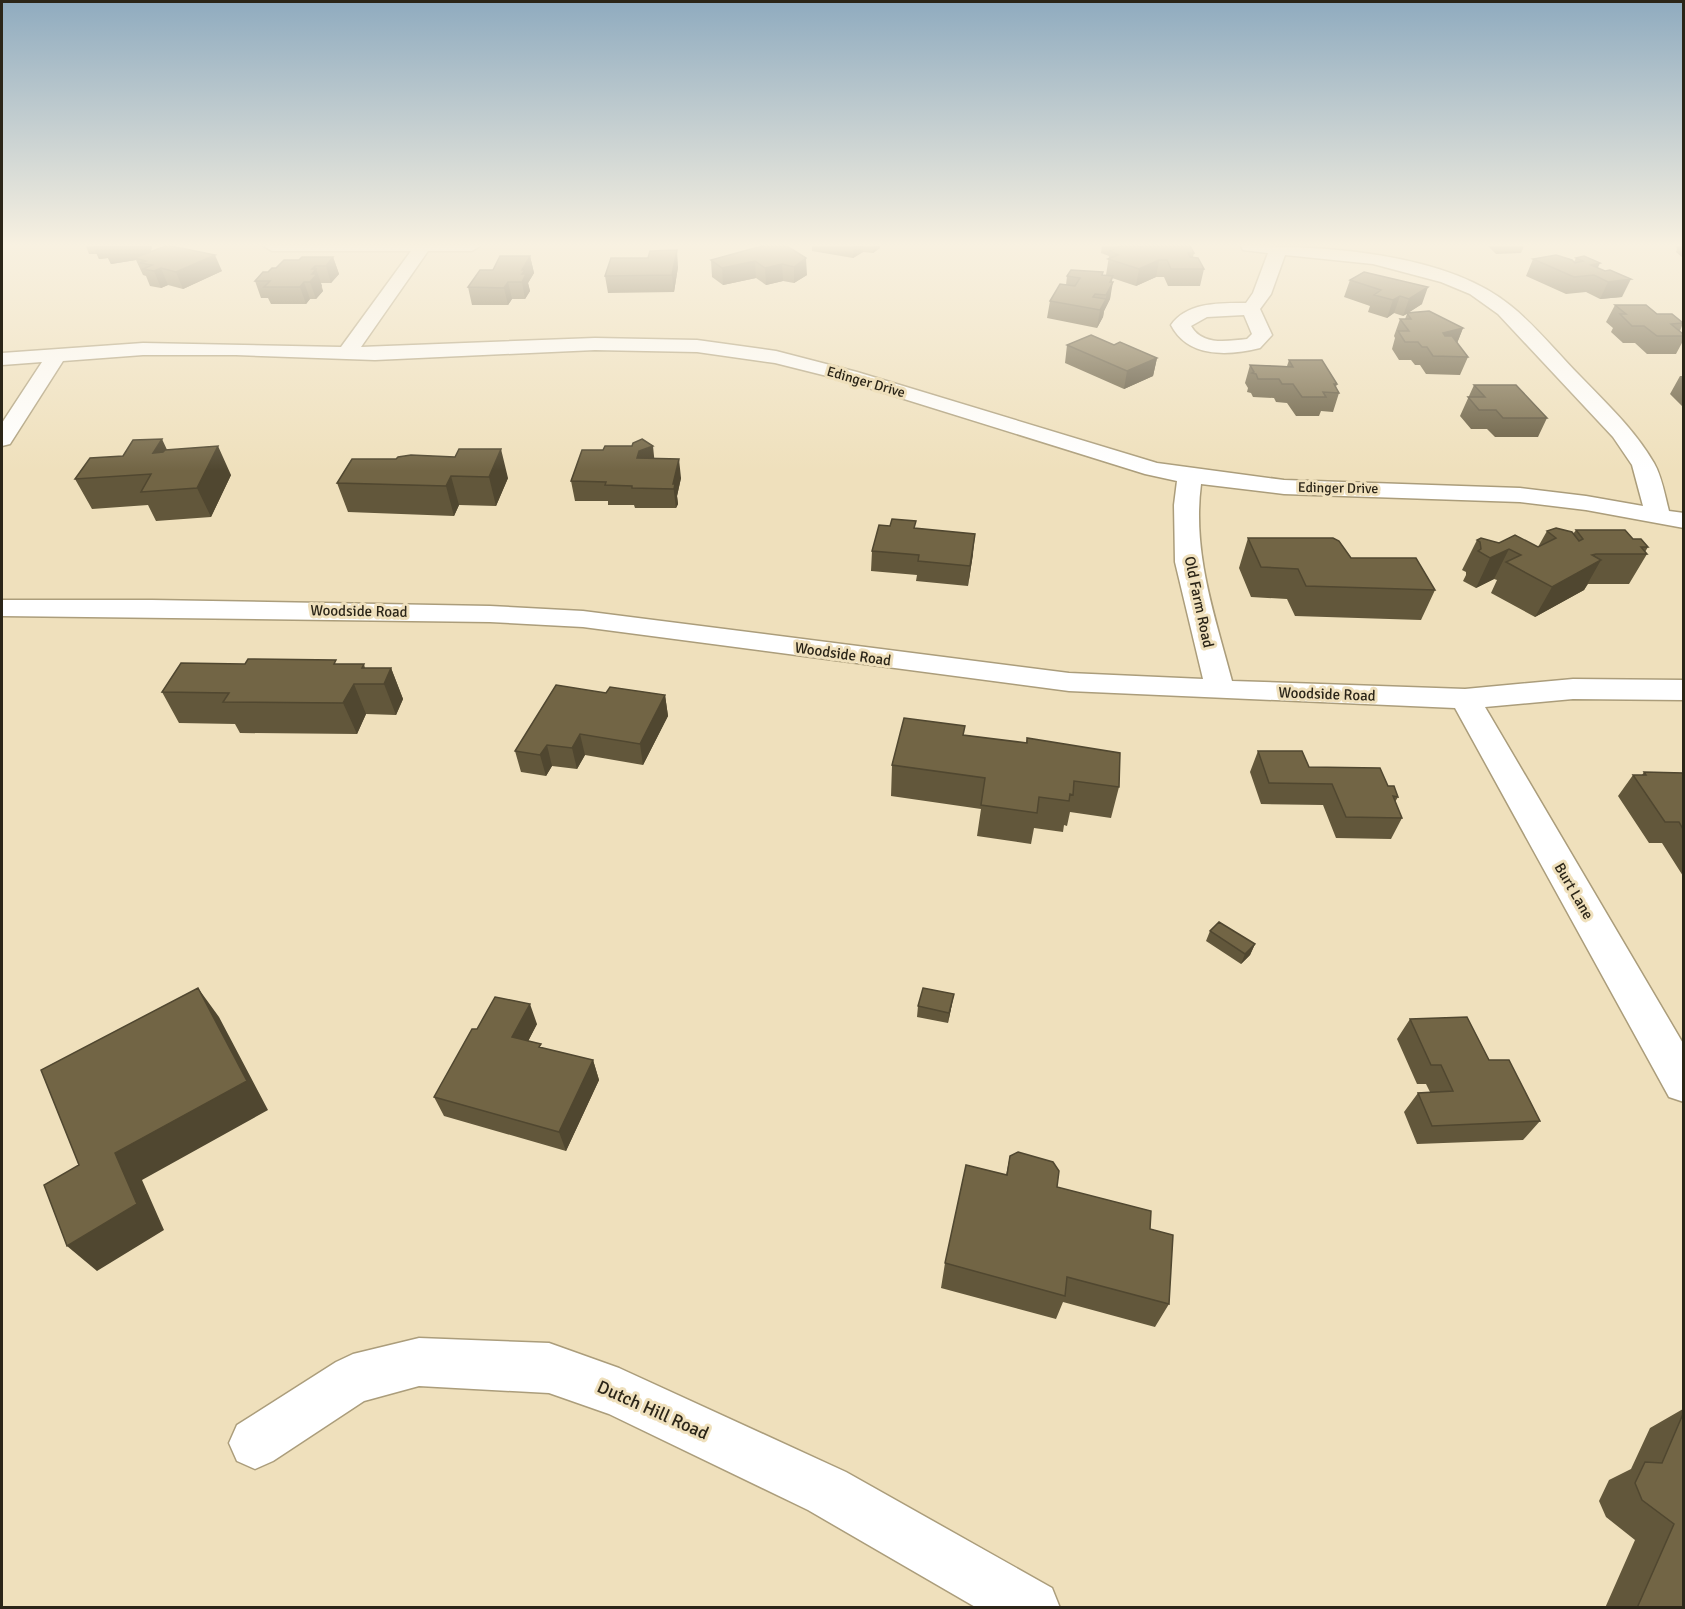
<svg xmlns="http://www.w3.org/2000/svg" width="1685" height="1609" font-family="Signika,sans-serif">
	<style>
		.lines { fill: none; stroke-linecap: round; stroke-linejoin: round }
		.street-casing { stroke: #ab9d7b; stroke-width: 3 }
		.street { fill: #fff; fill-rule: evenodd }
		.wall { fill: #62573b }
		.shaded-wall { fill: #504730 }
		.building { fill: #726545; stroke: #504730; stroke-width: 1.5 }
		.labels { text-anchor: middle; dominant-baseline: central; stroke-width: 6; stroke-linejoin: round; paint-order: stroke }
		.far-street-label { font-size: 14px; fill: #2b2518; stroke: #efe0bc }
		.street-label { font-size: 15px; fill: #2b2518; stroke: #efe0bc }
		.near-street-label { font-size: 18px; fill: #2b2518; stroke: #efe0bc }
	</style>
	<rect width="100%" height="100%" fill="#efe0bc"/>
	<g class="lines">
		<defs>
			<path id="street" d="M264 246H480L472 251H428L361 347 595 338 697 340 776 351 857 372 1157 463 1284 480 1520 488 1586 496 1643 506 1632 465 1613 437 1498 314 1470 294 1441 282 1373 264 1285 255 1271 294 1260 309 1272 335 1260 348C1228 356 1188 358 1171 325 1187 302 1220 303 1246 303L1253 293 1268 253 1243 250 1241 246C1322 246 1446 252 1511 306 1536 326 1558 354 1581 377 1607 404 1635 430 1654 463 1662 477 1665 496 1669 511L1684 513V528L1586 510 1520 502 1284 494 1201 484C1192 553 1215 616 1232 681L1465 689 1573 679 1684 680V700L1573 699 1485 707 1684 1045V1102L1669 1097 1455 708 1069 691 583 627 490 622 2 616V600H152L490 606 583 611 1069 673 1203 679 1175 562 1174 505 1177 481 1145 474 843 380 775 363 697 352 595 350 375 360 236 355H143L63 361 10 444 2 446V423L42 362 2 365V353L143 343 341 347 411 251H272ZM1244 315 1252 334 1247 339C1228 341 1202 346 1191 326L1207 317Z
				M419 1338 549 1343 619 1368 846 1472 1052 1588 1060 1608H977L808 1510 609 1414 549 1393 419 1386 364 1401 273 1461 255 1469 237 1461 229 1443 237 1425 336 1362 353 1354Z"/>
		</defs>
		<use href="#street" class="street-casing"/>
		<use href="#street" class="street"/>
	</g>
	<path class="wall" d="M86 246H152L151 252 222 271 183 289 168 285 161 288 150 286 146 276 143 275 136 260 111 264 108 258 99 259 97 254H89Z
		M762 246 807 275 794 283 783 281 766 285 756 278 723 285 712 277 711 260Z
		M812 246H880V248L873 253 863 252 853 258 812 251Z
		M1102 246H1138L1141 247 1194 253 1193 257 1204 269 1200 286H1168L1164 277H1156L1136 286 1112 278 1110 299 1104 311 1103 317 1097 328 1047 318 1050 301 1066 285 1067 276 1106 275 1109 256 1101 253Z
		M1488 246H1524L1521 253 1496 254Z
		M1675 246H1683V258L1676 252 1677 249Z
		M530 256 534 273 528 283 530 291 525 299H512L508 305H472L468 287Z
		M333 257 339 274 331 283H321L323 291 316 299H310L306 304H271L268 298H261L255 281 268 272 276 268Z
		M648 258 678 267 674 292 608 293 605 276Z
		M1576 258 1598 268 1622 297 1600 299 1586 292 1566 294 1526 276 1533 259 1574 262Z
		M1364 272 1422 304 1408 313 1463 328 1457 343 1468 357 1460 375 1426 374 1420 365H1415L1411 360H1399L1392 349 1395 338 1394 336 1400 319H1405L1407 314 1403 316 1394 313 1387 318 1368 312 1370 306 1344 297 1350 280Z
		M1615 305 1657 314 1683 323 1680 331 1683 334V341L1676 354H1647L1635 343H1623L1611 332 1613 328 1606 322Z
		M1067 345H1114L1157 358 1153 376 1124 389 1065 363Z
		M1289 360 1337 384 1336 387 1339 393 1333 412 1321 411 1319 416H1296L1287 403 1276 402 1274 398 1253 397 1251 393 1247 392 1248 388 1245 383 1250 365 1287 366Z
		M1680 376H1683V407L1670 394Z
		M1474 385 1547 418 1538 437H1495L1487 429H1471L1460 416Z
		M167 450 231 475 211 517 156 521 148 505 92 509 75 479 123 456Z
		M654 458 681 478 677 496 678 504 676 508H635L634 505H608V501H575L571 481Z
		M396 459 508 478 496 506 459 505 454 516 348 512 337 483Z
		M915 528 973 554 968 586 916 581 917 575 871 571 872 551Z
		M1576 530 1633 539 1648 547 1645 552 1647 554 1629 584H1588L1584 590 1535 617 1491 593 1497 580 1494 579 1476 588 1463 581 1466 575V572L1462 570 1477 540 1538 547 1547 531 1573 534Z
		M1248 538 1351 558 1435 590 1421 620 1295 616 1287 599 1251 597 1239 568Z
		M338 664H364L365 668H391L403 699 396 715 366 714 357 734 240 733 235 724 179 723 162 692Z
		M606 693 665 695 668 716 643 765 585 755 577 769 552 766 546 776 521 772 515 751Z
		M964 735 1026 743 1027 738 1119 787 1111 818 1070 812 1067 826 1064 825 1063 832 1034 828 1031 844 977 836 981 809 891 796 892 765Z
		M1258 751 1309 767 1388 786 1398 797 1395 802 1402 818 1391 839 1336 838 1323 805 1261 804 1250 772Z
		M1644 772 1683 773V876L1662 843H1649L1618 796 1633 775H1642Z
		M1210 931 1255 944 1250 955 1241 964 1206 941Z
		M952 1004 948 1023 917 1017 918 1006Z
		M1410 1019 1489 1060 1540 1121 1523 1140 1417 1144 1404 1112 1418 1093 1430 1092 1426 1084H1417L1397 1039Z
		M537 1024 528 1041 542 1048 593 1060 599 1080 566 1151 444 1116 434 1097 477 1029Z
		M1010 1156 1057 1187 1150 1229 1169 1304 1155 1327 1063 1302 1056 1319 941 1288 945 1263 1006 1175Z
		M1683 1409V1608H1605L1635 1540 1606 1517 1599 1501 1609 1480 1631 1469 1650 1428Z"/>
	<path class="shaded-wall" d="M93 246H152V247L149 258H135L136 260 111 264 108 258 99 259Z
		M853 246H863V252L853 258Z
		M873 246H880V248L873 253Z
		M677 250 678 267 674 292 672 275Z
		M215 255 222 271 183 289 176 272Z
		M530 256 534 273 528 283 530 291 525 299 522 282V270Z
		M333 257 339 274 331 283 326 266Z
		M806 258 807 275 794 283V267Z
		M1159 260 1156 277 1136 286 1139 269Z
		M755 261 756 278 723 285 722 268Z
		M1600 263 1594 276 1591 265Z
		M782 264 783 281 766 285 765 268Z
		M315 266 322 286 321 287 323 291 316 299 310 282 312 269Z
		M161 268 168 285 161 288 154 271Z
		M1113 276 1111 286 1113 282 1110 299 1104 311 1103 317 1097 328 1100 310 1105 301 1110 282Z
		M1631 279 1622 297 1600 299 1608 282Z
		M304 282 310 299 306 304 300 287Z
		M508 282 512 299 508 305 504 288Z
		M1428 287 1422 304 1403 316 1409 299Z
		M1400 296 1394 313 1387 318 1393 300Z
		M1463 328 1456 346 1443 333Z
		M1157 358 1153 376 1124 389 1127 371Z
		M162 439 175 467 153 453Z
		M218 446 231 475 211 517 197 488Z
		M653 446 655 466 637 458 639 451Z
		M501 449 508 478 496 506 489 477Z
		M679 459 681 478 677 496 678 504 676 508 673 484Z
		M451 476 459 505 454 516 446 486Z
		M975 534 973 554 968 586 970 566Z
		M1509 549 1494 579 1476 588 1490 558Z
		M1596 554 1588 567 1601 560 1584 590 1535 617 1552 587 1592 555Z
		M391 668 403 699 396 715 384 684Z
		M354 684 366 714 357 734 343 703Z
		M665 695 668 716 643 765 640 744Z
		M580 734 585 755 577 769 572 748Z
		M547 745 552 766 546 776 540 755Z
		M1255 944 1250 955 1241 964 1245 954Z
		M198 988 219 1017 268 1110 142 1180 164 1230 97 1271 67 1246Z
		M954 994 952 1004 948 1023 949 1013Z
		M530 1004 537 1024 520 1057 512 1037Z
		M593 1060 599 1080 566 1151 559 1132Z"/>
	<path class="building" d="M165 246H171L215 255 176 272 161 268 154 271 143 269 152 265 140 263 146 261 135 258Z
		M762 246H787L806 258 794 267 782 264 765 268 755 261 722 268 711 260Z
		M1121 246H1138L1141 247 1143 246H1190L1194 253H1188L1190 257 1198 258 1204 269H1171L1167 260H1159L1139 269 1108 259 1118 255 1110 251Z
		M677 250 672 275 605 276 611 258H648L650 251Z
		M1556 255 1572 260 1575 263 1583 261 1576 258 1584 256 1600 263 1591 265 1605 271 1610 270 1631 279 1608 282 1594 275 1574 277 1533 259Z
		M500 256H530L522 270H525L522 274H526L522 282H508L504 288 468 287 480 270H493Z
		M302 257H333L326 266H315L312 269H316L312 274H317L310 282H304L300 287H264L270 281H255L263 272H268L272 268H276L284 260H299Z
		M1071 270 1103 272 1102 275 1113 276 1110 282H1113L1106 295 1095 294 1093 297 1106 299 1100 310 1050 301 1060 284 1075 286 1080 278 1067 276Z
		M1364 272 1428 287 1409 299 1400 296 1393 300 1374 295 1381 290 1350 280Z
		M1615 305H1646L1657 314H1672L1683 323 1671 324 1683 334V336H1657L1644 326H1632L1620 314H1626Z
		M1429 311 1463 328 1443 333 1445 336H1452L1468 357 1433 356 1427 347H1422L1418 342H1405L1398 331H1409L1400 319H1411L1407 313Z
		M1091 335 1114 345 1120 342 1157 358 1127 371 1067 345Z
		M1289 360H1322L1337 384H1334L1339 393 1323 392 1326 397H1302L1293 384H1282L1279 379H1258L1256 374 1252 373 1254 372 1250 365 1293 367Z
		M1474 385H1516L1547 418H1503L1496 410H1479L1468 397H1485Z
		M162 439 153 453 163 452 165 450 218 446 197 488 141 492 151 474 75 479 90 458 123 456 133 440Z
		M642 439 653 446 639 451 637 458 679 459 673 484H675L674 489 632 488V486L605 485 606 482 571 481 582 450H603L605 446H632L633 443Z
		M459 449H501L489 477 451 476 446 486 337 483 352 459H396L398 457 411 455 455 457Z
		M892 519 916 521 914 528 975 534 970 566 918 561 919 555 872 551 879 525 890 526Z
		M1556 528 1572 532 1579 541 1583 539 1576 530H1625L1633 539H1641L1648 547H1641L1647 554H1596L1592 555 1601 560 1552 587 1506 562 1521 555 1509 549 1490 558 1478 551 1481 549 1480 542 1477 540 1481 538 1499 543 1515 535 1538 547 1556 538 1547 531Z
		M1248 538H1333L1339 541 1351 558H1416L1435 590 1306 586 1298 569 1261 567Z
		M248 659 336 660 334 664H364L362 668H391L384 684H354L343 703 223 702 229 693 162 692 181 663 245 664Z
		M556 685 606 693 610 687 665 695 640 744 580 734 572 748 547 745 540 755 515 751Z
		M904 718 965 726 963 735 1027 743V738L1120 753 1119 787 1074 781 1073 795 1070 794 1069 801 1039 797 1037 813 981 805 985 778 892 765Z
		M1258 751H1302L1309 767 1380 768 1388 786H1394L1398 797 1393 796 1402 818 1346 817 1332 784 1269 783Z
		M1644 772 1683 773V829L1679 822H1665L1633 775H1646Z
		M1219 922 1255 944 1245 954 1210 931Z
		M198 988 247 1081 115 1153 137 1204 67 1246 44 1185 79 1165 41 1070Z
		M923 988 954 994 949 1013 918 1006Z
		M495 997 530 1004 512 1037 541 1044 539 1047 593 1060 559 1132 434 1097 472 1029H477Z
		M1467 1017 1489 1060H1509L1540 1121 1432 1126 1418 1093 1453 1091 1441 1065H1431L1410 1019Z
		M1018 1152 1053 1162 1059 1171 1057 1187 1151 1211 1150 1229 1173 1235 1169 1304 1067 1277 1065 1296 945 1263 966 1165 1007 1175 1010 1156Z
		M1683 1414V1608H1637L1674 1524 1642 1500 1635 1483 1645 1462 1662 1463Z"/>
	<linearGradient id="sky" x2="0" y2="1"><stop stop-color="#8fabbf"/><stop offset="0.52" stop-color="#f8f1e1"/><stop offset="1" stop-color="#f8f1e1" stop-opacity="0"/></linearGradient>
	<rect width="1685" height="471" fill="url(#sky)"/>
	<g class="labels">
		<g class="far-street-label">
			<text transform="translate(866 382) rotate(16)">Edinger Drive</text>
			<text transform="translate(1338 488) rotate(1)">Edinger Drive</text>
		</g>
		<g class="street-label">
			<text transform="translate(1199 602) rotate(78)">Old Farm Road</text>
			<text transform="translate(359 611) rotate(1)">Woodside Road</text>
			<text transform="translate(843 654) rotate(8)">Woodside Road</text>
			<text transform="translate(1327 694) rotate(2)">Woodside Road</text>
			<text transform="translate(1574 891) rotate(60)">Burt Lane</text>
		</g>
		<g class="near-street-label">
			<text transform="translate(653 1410) rotate(24)">Dutch Hill Road</text>
		</g>
	</g>
	<rect width="1685" height="1609" fill="none" stroke="#2b2518" stroke-width="6"/>
</svg>
